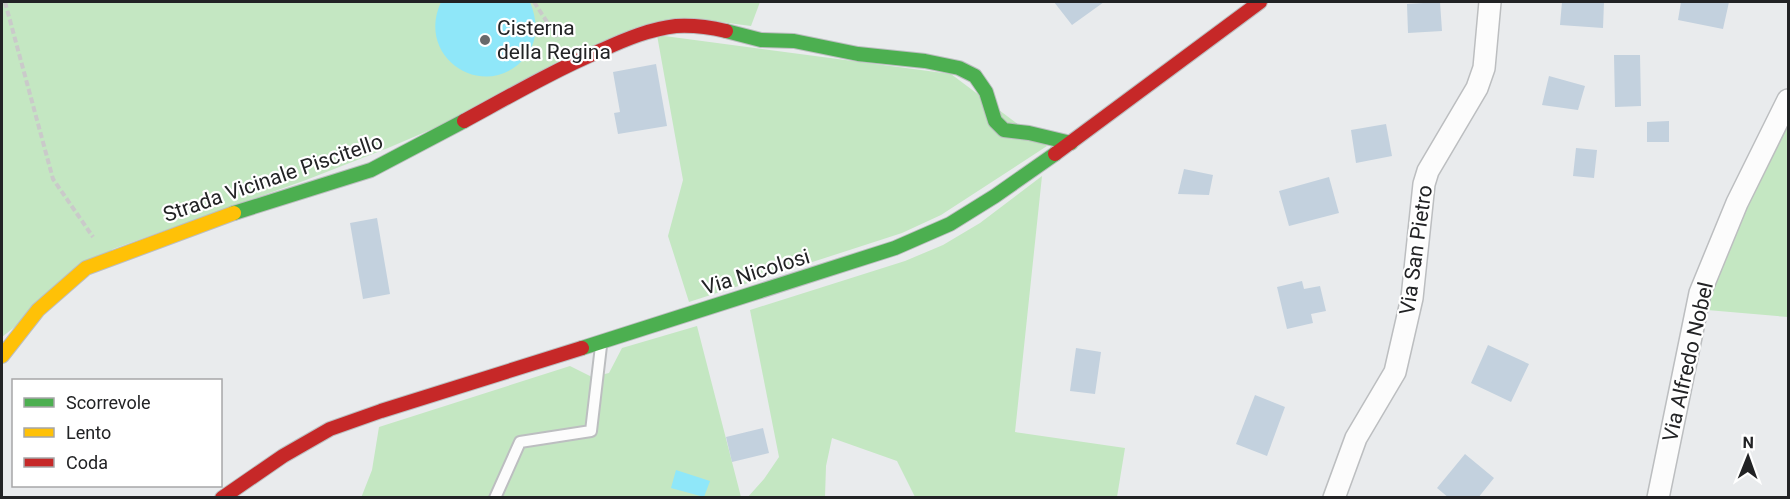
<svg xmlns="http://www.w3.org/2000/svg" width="1790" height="499" font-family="Roboto,sans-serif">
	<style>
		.green { fill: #c4e7c2 }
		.water { fill: #8fe7f9 }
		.building { fill: #c3d1de }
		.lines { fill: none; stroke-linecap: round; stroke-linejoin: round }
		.lane-casing { stroke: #bcbec0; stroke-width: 14 }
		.street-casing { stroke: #bcbec0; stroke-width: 24 }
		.fast-casing { stroke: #bcbec0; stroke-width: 16 }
		.slow-casing { stroke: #bcbec0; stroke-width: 16 }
		.jam-casing { stroke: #bcbec0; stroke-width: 16 }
		.path { stroke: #cacaca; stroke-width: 4; stroke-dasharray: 6 3; stroke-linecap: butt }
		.lane { stroke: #fcfcfc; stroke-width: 10 }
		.street { stroke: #fcfcfc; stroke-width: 21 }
		.fast { stroke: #4caf50; stroke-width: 14 }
		.slow { stroke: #ffc107; stroke-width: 14 }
		.jam { stroke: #c62828; stroke-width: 14 }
		.poi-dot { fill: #68696b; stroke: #fff; stroke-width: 2 }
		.labels { text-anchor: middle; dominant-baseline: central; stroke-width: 4.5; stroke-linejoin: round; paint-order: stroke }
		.poi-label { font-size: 21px; fill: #222325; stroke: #fff; text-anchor: start }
		.street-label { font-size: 21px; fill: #222325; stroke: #fff }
	</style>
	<rect width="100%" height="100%" fill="#e9ebed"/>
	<path class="green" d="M2 2H760L751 26 691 18 388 148 306 180 113 249 2 337Z
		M657 35 951 74 1047 146 941 215 902 233 689 302 668 236 683 180Z
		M1788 122V317L1707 310 1715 283 1750 192Z
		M1042 176 1015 432 1125 448 1117 497H915L897 461 832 438 826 466 825 497 747 498 764 479 779 457 750 310 905 261 943 245 980 223Z
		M697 326 741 497 361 498 372 470 379 427 570 366 592 377 609 373 622 348Z"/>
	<path class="water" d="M441 2H530C537 19 539 38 527 55 489 105 414 60 441 2Z
		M676 470 710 481 704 497 671 488Z"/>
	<path class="building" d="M1054 2H1104L1072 25Z
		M1440 2 1442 31 1408 33 1407 4Z
		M1562 2H1604L1603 28 1560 25Z
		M1681 2H1729L1723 29 1678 20Z
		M1614 55H1640L1641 106 1615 107Z
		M656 64 667 126 618 134 614 113 620 112 613 72Z
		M1549 76 1585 86 1578 110 1542 105Z
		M1669 121V142H1647V122Z
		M1386 124 1392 156 1356 163 1351 130Z
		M1576 148 1597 150 1594 178 1573 176Z
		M1184 169 1213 175 1209 195 1178 194Z
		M1329 177 1339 213 1289 226 1279 191Z
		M377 218 390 294 363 299 350 223Z
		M1302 281 1304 289 1320 286 1326 311 1311 314 1313 323 1287 329 1277 287Z
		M1488 345 1529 364 1511 402 1471 383Z
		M1076 348 1101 352 1095 394 1070 391Z
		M1255 395 1285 407 1267 456 1236 444Z
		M763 428 769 453 732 462 726 437Z
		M1465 454 1494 478 1478 498H1449L1437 488Z"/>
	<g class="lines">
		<defs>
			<path id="lane" d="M495 498 520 442 591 431 601 346"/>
			<path id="street" d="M1334 498 1356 438 1395 372 1412 298 1424 184 1428 171 1477 88 1484 68 1490 2
				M1658 498 1700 293 1737 203 1788 100"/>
			<path id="fast" d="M726 31 761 40 794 41 858 54 925 61 959 68 975 76 986 92 995 121 1004 130 1029 133 1071 143
				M234 213 371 170 464 121
				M582 348 895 248 950 224 995 196 1055 154"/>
			<path id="slow" d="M2 356 38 310 86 268 234 213"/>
			<path id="jam" d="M464 121C510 96 555 70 602 50 626 39 650 29 676 26 693 25 709 27 726 31
				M1055 154 1260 2
				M222 498 283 456 330 429 381 411 582 348"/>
		</defs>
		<use href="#lane" class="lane-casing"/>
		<use href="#street" class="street-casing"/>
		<use href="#fast" class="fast-casing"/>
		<use href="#slow" class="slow-casing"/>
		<use href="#jam" class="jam-casing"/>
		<path class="path" d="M5 2 53 179 93 237
			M534 2 559 40"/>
		<use href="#lane" class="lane"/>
		<use href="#street" class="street"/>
		<use href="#fast" class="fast"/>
		<use href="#slow" class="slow"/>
		<use href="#jam" class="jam"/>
	</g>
	<circle class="poi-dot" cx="485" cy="40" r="6"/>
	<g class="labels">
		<g class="poi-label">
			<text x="497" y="28">Cisterna<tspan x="497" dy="24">della Regina</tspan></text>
		</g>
		<g class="street-label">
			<text transform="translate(273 178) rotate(-19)">Strada Vicinale Piscitello</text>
			<text transform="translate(1416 250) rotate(-82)">Via San Pietro</text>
			<text transform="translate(756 272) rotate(-17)">Via Nicolosi</text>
			<text transform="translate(1688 362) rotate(-77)">Via Alfredo Nobel</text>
		</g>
	</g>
	<rect width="1790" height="499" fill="none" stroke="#222325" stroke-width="6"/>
	<rect x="12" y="379" width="210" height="108" fill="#ffffff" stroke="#a7a7a8" stroke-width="1.5"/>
	<rect x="24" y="398" width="30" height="9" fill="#4caf50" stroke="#a7a7a8" stroke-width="1.5"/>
	<text x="66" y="409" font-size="18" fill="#222325">Scorrevole</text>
	<rect x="24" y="428" width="30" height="9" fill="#ffc107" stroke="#a7a7a8" stroke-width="1.5"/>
	<text x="66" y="439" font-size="18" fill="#222325">Lento</text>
	<rect x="24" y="458" width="30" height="9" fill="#c62828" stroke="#a7a7a8" stroke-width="1.5"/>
	<text x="66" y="469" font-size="18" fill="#222325">Coda</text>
	<g transform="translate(1748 457) rotate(1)" stroke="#ffffff" stroke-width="4.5" paint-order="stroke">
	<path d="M0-4.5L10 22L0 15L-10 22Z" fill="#222325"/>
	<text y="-9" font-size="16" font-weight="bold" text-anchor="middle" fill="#222325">N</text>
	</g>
</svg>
